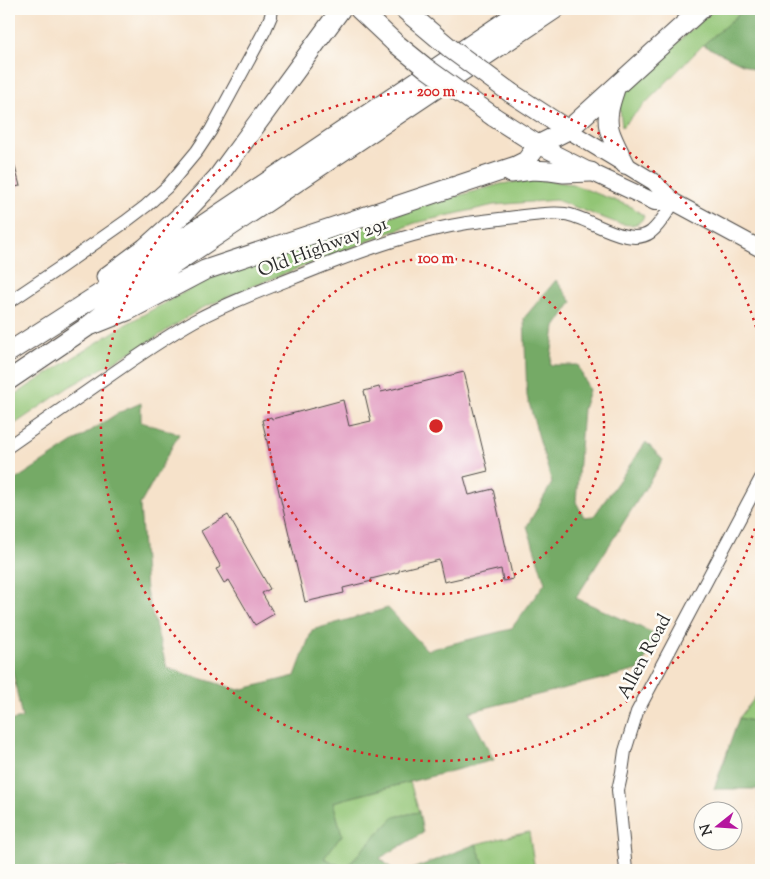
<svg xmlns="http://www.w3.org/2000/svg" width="770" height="879" font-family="'Sorts Mill Goudy',serif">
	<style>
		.green { fill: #92c575; stroke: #5e7850 }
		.forest { fill: #75aa66; stroke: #506a48 }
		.building { fill: #e094bd }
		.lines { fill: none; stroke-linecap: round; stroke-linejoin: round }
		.minor-casing { stroke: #494643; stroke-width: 14 }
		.major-casing { stroke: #494643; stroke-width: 18 }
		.highway-casing { stroke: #494643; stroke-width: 21 }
		.minor { stroke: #fff; stroke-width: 12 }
		.major { stroke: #fff; stroke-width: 16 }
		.highway { stroke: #fff; stroke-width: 19 }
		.highway-bridge-casing { stroke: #494643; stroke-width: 21; stroke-linecap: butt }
		.highway-bridge { stroke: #fff; stroke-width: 19 }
		.ring { fill: none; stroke: #d62828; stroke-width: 2.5; stroke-dasharray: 2.5 5 }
		.labels { text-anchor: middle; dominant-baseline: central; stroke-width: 5; stroke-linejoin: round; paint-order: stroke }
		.street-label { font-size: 19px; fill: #2b2b2b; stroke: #fdfcf7 }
		.centre { fill: #d62828; stroke: #fdfcf7; stroke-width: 2.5 }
		.ring-label { font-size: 15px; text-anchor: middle; font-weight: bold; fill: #d62828; stroke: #fdfcf7; stroke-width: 5; stroke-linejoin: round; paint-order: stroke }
	</style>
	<rect width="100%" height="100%" fill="#fdfcf7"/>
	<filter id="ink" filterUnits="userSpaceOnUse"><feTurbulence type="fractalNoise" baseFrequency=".02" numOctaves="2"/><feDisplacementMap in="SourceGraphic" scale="10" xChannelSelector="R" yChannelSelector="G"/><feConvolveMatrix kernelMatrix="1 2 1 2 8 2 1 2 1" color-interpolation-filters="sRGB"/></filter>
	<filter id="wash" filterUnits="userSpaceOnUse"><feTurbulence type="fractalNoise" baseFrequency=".0096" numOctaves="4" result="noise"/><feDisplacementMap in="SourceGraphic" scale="20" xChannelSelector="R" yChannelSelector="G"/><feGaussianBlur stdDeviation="1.12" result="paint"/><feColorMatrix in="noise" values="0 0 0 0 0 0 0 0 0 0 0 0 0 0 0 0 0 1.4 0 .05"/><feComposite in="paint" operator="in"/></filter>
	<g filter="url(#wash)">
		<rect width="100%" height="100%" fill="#f6e2ca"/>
		<path class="green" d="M714 9H745L703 45 622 127 619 100 631 85Z
			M536 179 572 184 632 207 644 216C639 228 627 225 617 223L556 200 494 205 415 223 253 286 200 309 152 340 69 387 9 428V399L30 385 123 326 206 280 417 207 501 184Z
			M761 690V723L739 718Z
			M410 782 419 812 394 817 345 868 323 858 342 835 333 802Z
			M529 832 535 870H486L476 844Z"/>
		<path class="forest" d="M745 9H761V73L703 45Z
			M556 280 572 302 555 327 550 365H578L589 390 583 409 576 502 584 517 594 516 646 442 663 460 576 598 660 636 638 670 469 712 494 760 333 802 342 835 324 858 345 868 394 817 419 812 423 833 380 858 393 870H9V721L22 718 9 653V484L118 413 141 403V422L179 434 140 505 146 591 167 668 239 690 295 676 312 630 388 608 427 650 511 629 545 583 527 526 552 483 527 396 524 318Z
			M739 718 761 723V836L758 789H714Z
			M476 844 486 870H410Z"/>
		<g id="blocks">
			<path class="building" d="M12 155 20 186 9 188V156Z
				M464 372 488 471 464 477 469 495 493 489 513 579 503 581 501 569 444 582 439 560 399 570V572L371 579 372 581 343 588 344 593 305 602 262 420 271 417 272 419 343 400 349 426 371 421 364 391 379 387 381 392Z
				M228 515 270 589 262 593 274 614 255 625 229 580 224 583 216 569 221 567 201 531Z"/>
		</g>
	</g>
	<g filter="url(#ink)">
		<use href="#blocks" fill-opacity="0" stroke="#494643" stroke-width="1"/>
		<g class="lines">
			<defs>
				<path id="minor" d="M9 302 61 267 125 222 146 206 167 187 197 151 211 130 265 30 271 16 272 9
					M9 446C40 424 71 403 102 381 132 360 162 339 194 321 235 299 279 284 323 266 369 248 417 231 467 223 483 221 500 219 516 217 532 215 549 212 565 214 589 217 628 249 651 232 660 225 667 212 674 202
					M626 870 618 790 622 772 625 751 637 712 761 478"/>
				<path id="major" d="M568 130 654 182 674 202 761 249
					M538 145 591 172 655 202H674"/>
				<path id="highway" d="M359 9 394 42
					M404 9 413 17
					M615 89C611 101 606 115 609 128 611 138 620 154 625 164
					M511 93 568 130
					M494 117 538 145
					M511 173 532 170 550 171 564 173 591 172
					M106 277 145 248 186 211 217 178 341 9
					M87 327 127 311 205 270 516 166 526 161 538 145 568 130 701 9
					M9 352 115 284 524 9
					M9 380 87 327 122 299 555 9"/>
			</defs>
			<use href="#minor" class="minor-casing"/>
			<use href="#major" class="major-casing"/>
			<use href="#highway" class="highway-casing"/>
			<use href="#minor" class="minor"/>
			<use href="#major" class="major"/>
			<use href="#highway" class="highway"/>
			<defs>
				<path id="highway-bridge" d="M413 17 451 49 511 93
					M394 42 426 68 494 117"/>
			</defs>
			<use href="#highway-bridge" class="highway-bridge-casing"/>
			<use href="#highway-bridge" class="highway-bridge"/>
		</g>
	</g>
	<g class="ring">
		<circle cx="436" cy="426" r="168"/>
		<path d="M761 507A335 335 0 1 1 761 345"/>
	</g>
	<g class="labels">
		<g class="street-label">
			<text transform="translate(323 248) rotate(-21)">Old Highway 291</text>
			<text transform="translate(645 657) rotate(-62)">Allen Road</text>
		</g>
	</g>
	<circle cx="436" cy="426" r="8" class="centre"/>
	<g class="ring-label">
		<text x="436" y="96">200 m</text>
		<text x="436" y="263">100 m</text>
	</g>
	<rect width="770" height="879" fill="none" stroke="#fdfcf7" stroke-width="30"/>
	<g transform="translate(718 826) rotate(253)"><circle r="24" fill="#fdfcf7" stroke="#a9a8a5"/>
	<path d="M0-4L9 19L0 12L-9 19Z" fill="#b5179e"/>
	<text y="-8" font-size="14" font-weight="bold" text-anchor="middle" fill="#2b2b2b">N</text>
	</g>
</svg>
